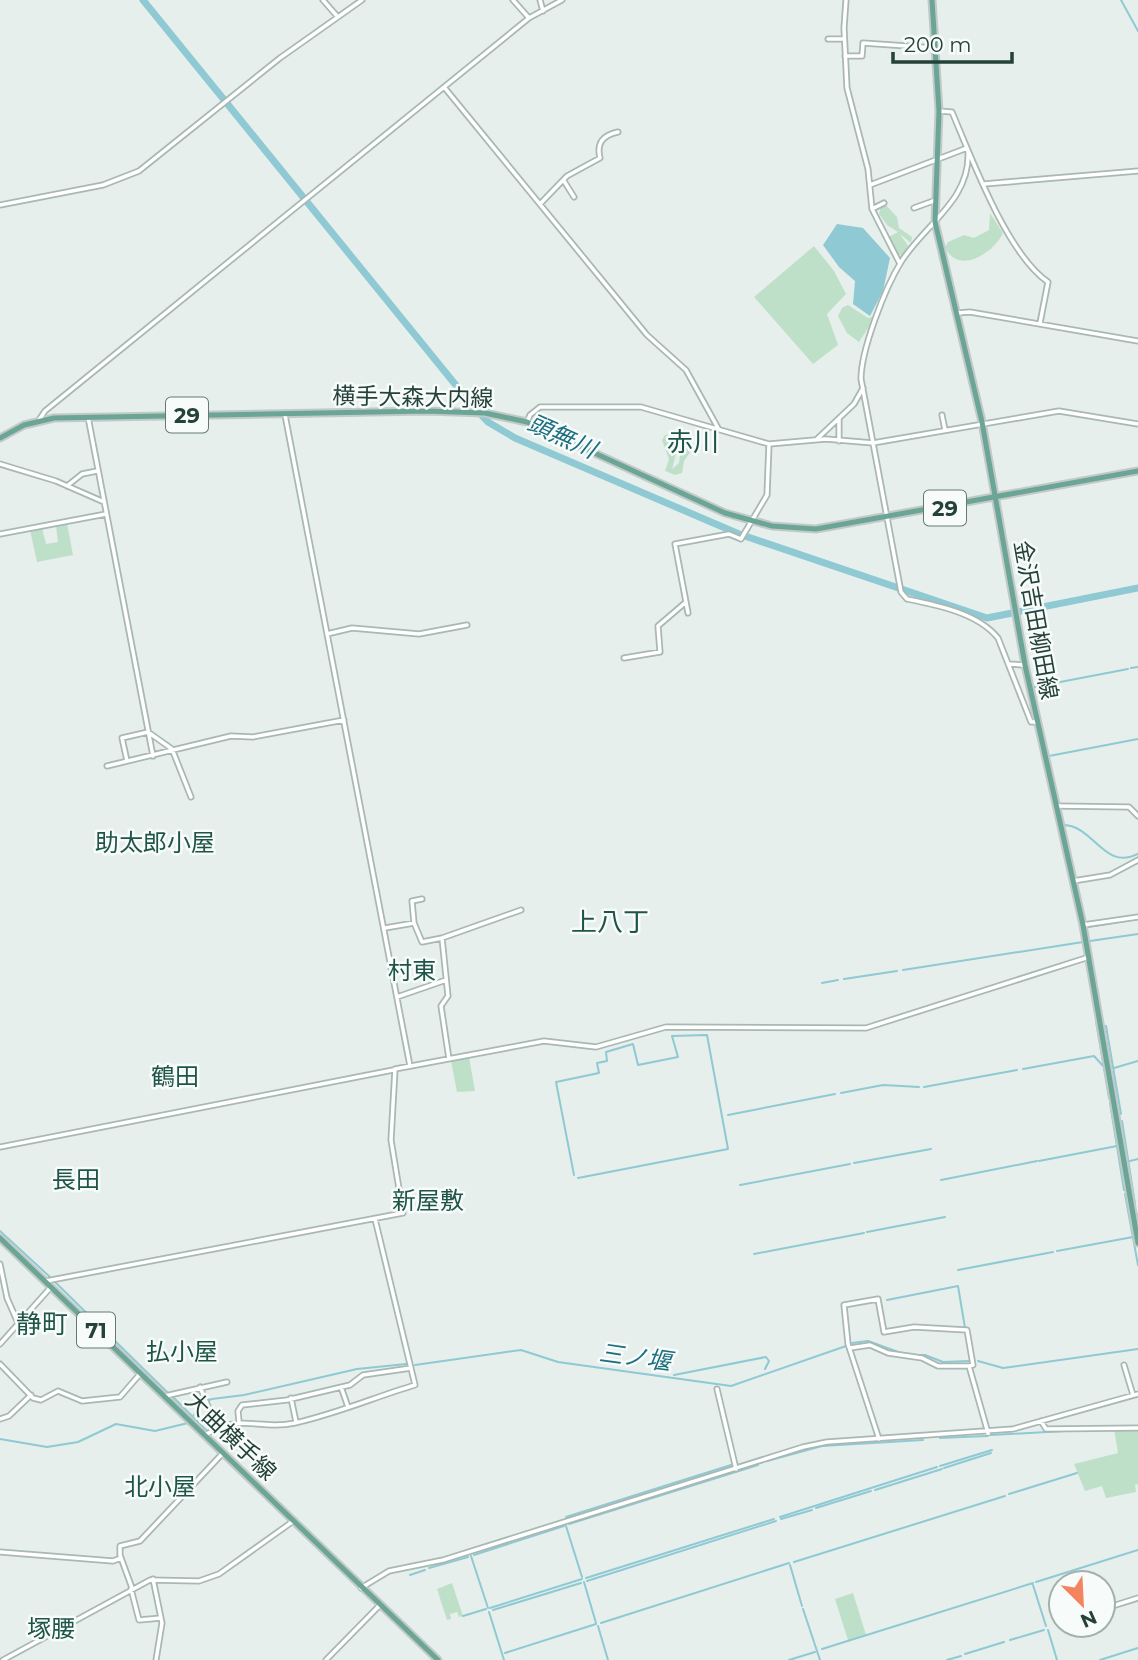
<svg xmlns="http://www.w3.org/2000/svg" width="1138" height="1660" font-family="Montserrat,'Noto Sans JP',sans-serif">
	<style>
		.green { fill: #bfe0c8 }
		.water { fill: #8ec9d4 }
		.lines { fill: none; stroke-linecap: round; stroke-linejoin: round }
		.stream { stroke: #8ec9d4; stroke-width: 2 }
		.river { stroke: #8ec9d4; stroke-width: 7 }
		.minor-casing { stroke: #a8b8b2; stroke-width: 7 }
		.major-casing { stroke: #c2cac8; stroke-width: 9 }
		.minor { stroke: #fff; stroke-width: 3.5 }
		.major { stroke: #6aa596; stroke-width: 5 }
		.labels { text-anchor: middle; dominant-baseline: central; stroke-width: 5; stroke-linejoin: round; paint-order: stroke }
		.shield { fill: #f7fbf9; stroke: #637a73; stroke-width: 2 }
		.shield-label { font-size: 21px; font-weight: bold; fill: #24423a }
		.street-label { font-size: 23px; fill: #24423a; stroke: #f7fbf9 }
		.water-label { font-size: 24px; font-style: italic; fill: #1c6f80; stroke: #f7fbf9 }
		.neighbourhood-label { font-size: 24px; fill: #1f5548; stroke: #f7fbf9 }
		.quarter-label { font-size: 26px; fill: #1f5548; stroke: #f7fbf9 }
	</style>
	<rect width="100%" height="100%" fill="#e6efeb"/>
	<path class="green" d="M881 206H887L897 217 899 228 912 237 911 243 900 234 909 247 902 256 897 254 889 237 898 232 887 225 879 214Z
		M990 213 1003 233C994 253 958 276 945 247L948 242 964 235 974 238 989 230Z
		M814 246 834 271 846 294 827 314 838 345 813 364 754 297Z
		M848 305 868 318 876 316 859 342 847 333 838 316 842 308Z
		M676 433 681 435 672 469 679 463 682 440 687 437 694 447 684 461 682 473 675 475 665 471 669 459 662 440 665 435Z
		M67 523 73 555 37 562 30 530 42 528 46 544 58 542 56 526Z
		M469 1057 475 1091 457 1092 451 1061Z
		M1114 1429 1138 1430V1484L1135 1485 1136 1492 1106 1498 1102 1486 1085 1491 1074 1464 1118 1453Z
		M452 1583 463 1616 459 1617 457 1612 450 1614 451 1619 447 1620 437 1589Z
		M853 1593 866 1635 848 1640 835 1599Z"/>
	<path class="water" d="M837 224 863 228 890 258 883 291 870 316 853 304 855 281 839 267 823 245Z"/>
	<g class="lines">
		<path class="stream" d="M1121 0 1138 31
			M1131 668 1138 667
			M1034 687 1128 669
			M1049 756 1138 739
			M1064 825C1094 826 1104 871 1138 854
			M1088 927 1138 919
			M1090 941 1138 934
			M903 970 1083 942
			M844 979 897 971
			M822 983 838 980
			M1096 1021 1109 1098
			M1106 1026 1121 1114
			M1114 1068 1138 1061
			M1023 1069 1094 1056 1104 1067
			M924 1087 1017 1070
			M841 1093 883 1085 919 1087
			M1110 1103 1124 1190
			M728 1115 835 1094
			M1122 1121 1135 1204
			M1039 1161 1117 1146
			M1130 1161 1138 1159
			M854 1163 931 1149
			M574 1175 556 1082 599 1073 597 1063 607 1061 606 1052 633 1044 638 1065 678 1057 672 1036 707 1035 728 1149 578 1178
			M941 1180 1037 1161
			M740 1185 850 1164
			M1125 1194 1138 1265
			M1137 1214 1138 1220
			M0 1231 51 1278
			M867 1232 945 1217
			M1057 1251 1133 1237
			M754 1254 864 1233
			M958 1270 1053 1252
			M54 1281 167 1392
			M887 1300 958 1286 965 1328
			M852 1343 868 1341 901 1353
			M910 1355H925L943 1362 969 1361
			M978 1361 1003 1368 1138 1349
			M415 1365 521 1350 558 1362 731 1386 846 1346
			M674 1375 766 1357 769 1361 765 1369
			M172 1396 207 1431
			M194 1415 201 1403 212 1399 244 1395 357 1369 406 1364
			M991 1435 1064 1431
			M940 1438 987 1436
			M0 1439 47 1447 78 1442 116 1424 155 1431 188 1423
			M767 1461 822 1446 923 1440
			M940 1466 992 1450
			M944 1468 991 1453
			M875 1490 942 1469
			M1009 1494 1077 1473
			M816 1508 871 1491
			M566 1517 731 1465
			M780 1517 937 1467
			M781 1519 812 1510
			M569 1524 758 1465
			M566 1526 582 1577
			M474 1555 564 1526
			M471 1556 488 1608
			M794 1562 1005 1496
			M790 1565 802 1606
			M429 1568 468 1557
			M410 1575 425 1570
			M586 1578 774 1519
			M587 1581 776 1521
			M584 1582 596 1623
			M1036 1582 1138 1550
			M1033 1585 1046 1626
			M490 1608 582 1579
			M803 1609 820 1660
			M493 1610 581 1583
			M489 1612 504 1660
			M463 1616 486 1609
			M601 1623 789 1563
			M598 1626 608 1660
			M1048 1630 1057 1660
			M1010 1640 1044 1630
			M822 1649 1033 1583
			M505 1653 596 1624
			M965 1654 1004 1642
			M789 1660 815 1652
			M947 1660 961 1656
			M1100 1660 1138 1648"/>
		<path class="river" d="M143 0 472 405 488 422 515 438 739 534 987 618 1138 588"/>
		<defs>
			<path id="minor" d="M323 0 337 16
				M513 0 529 18
				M540 0 543 11
				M846 0 844 28 847 88 868 169 872 209 900 264
				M828 39H844
				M845 56H862L863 43 936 48
				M444 87 647 335 686 370 718 428
				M939 111 952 112C972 159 1007 254 1048 282L1040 323
				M968 151C971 200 925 224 901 262 885 288 861 350 861 379L901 592 907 599C937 605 978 613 998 638L1031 722H1037
				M564 181 574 197
				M984 184 1138 171
				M870 185 967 148
				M540 204 567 176 600 158C596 142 604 135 618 132
				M0 205 103 185 139 171 280 58 362 0
				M914 208 936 200
				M872 209 884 203
				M957 313 970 312 1138 341
				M285 415 410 1066
				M942 415 945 430
				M88 417 153 756
				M39 420 45 411 529 18 562 0
				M527 422 530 415 540 407H641L769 444 826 439 873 443 1059 411 1138 424
				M817 439 854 404 863 388
				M839 441V419
				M0 464 56 481 104 502
				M67 486 82 474 97 471
				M0 534 106 514
				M686 602 688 613
				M327 634 352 628 419 634 467 625
				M624 658 660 652 658 626 686 602 675 544 729 534 741 539 767 495 769 444
				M1009 664 1024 665
				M127 761 122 738 148 732 172 749 191 797
				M107 766 231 736 253 737 344 720
				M1056 806 1129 807 1138 816
				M1073 881 1110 875 1138 860
				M414 923 412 901 422 899
				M1083 925 1138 917
				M385 928 414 923 422 942 442 938 521 910
				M442 938 448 996 441 1006 449 1059
				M397 997 446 980
				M0 1147 393 1070
				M0 1264 7 1298 18 1323
				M46 1281 403 1213 391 1140 395 1069 544 1041 596 1047 666 1027 866 1028 1089 957
				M0 1344 51 1287
				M850 1348 870 1345 888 1353 922 1358 938 1366H969
				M0 1364 33 1398 41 1400 58 1391 82 1401 120 1397 140 1374
				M1124 1365 1133 1395
				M200 1387 217 1428
				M341 1387 348 1407
				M717 1389 736 1469
				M165 1396 227 1382
				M291 1398 296 1422
				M0 1419 9 1416 31 1395
				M1041 1421 1046 1429 1138 1428
				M239 1422 238 1411 242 1405 287 1400 350 1385 363 1375 411 1368
				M205 1435C243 1412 258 1431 295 1423 336 1414 375 1397 415 1385L375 1219
				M879 1439 848 1344 844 1305 878 1299 884 1332 914 1327 967 1330 973 1365 969 1366 988 1433
				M0 1552 113 1561 121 1558
				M153 1579 162 1623 156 1660
				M132 1588 120 1555V1546L140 1541 223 1453
				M361 1588 389 1571 443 1560 803 1447 827 1442 1013 1429 1138 1394
				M131 1589 139 1620 161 1618
				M1103 1609 1138 1598
				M3 1660 150 1580 199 1581 219 1574 292 1522
				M326 1660 379 1606"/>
			<path id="major" d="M932 0 939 111 935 222 982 422 1025 665 1083 925 1138 1243
				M0 438 24 425 54 418 426 411 485 413 527 422 725 513 772 526 816 529 1138 471
				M0 1238 438 1660"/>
		</defs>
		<use href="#minor" class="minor-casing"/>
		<use href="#major" class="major-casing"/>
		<use href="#minor" class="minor"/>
		<use href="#major" class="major"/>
	</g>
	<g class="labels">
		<g class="shield">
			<rect x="166" y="397.5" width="42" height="35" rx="5"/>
			<rect x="924" y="490.5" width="42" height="35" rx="5"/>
			<rect x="77" y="1312.5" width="38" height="35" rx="5"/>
		</g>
		<g class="shield-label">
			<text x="187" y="415">29</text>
			<text x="945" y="508">29</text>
			<text x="96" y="1330">71</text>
		</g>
		<g class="street-label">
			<text transform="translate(413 397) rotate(1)">横手大森大内線</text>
			<text transform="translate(1036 620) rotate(80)">金沢吉田柳田線</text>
			<text transform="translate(231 1436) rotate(44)">大曲横手線</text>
		</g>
		<g class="water-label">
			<text transform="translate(562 436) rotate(24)">頭無川</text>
			<text transform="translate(635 1357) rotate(8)">三ノ堰</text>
		</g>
		<g class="neighbourhood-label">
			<text x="155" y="842">助太郎小屋</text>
			<text x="412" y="970">村東</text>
			<text x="175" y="1076">鶴田</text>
			<text x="76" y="1179">長田</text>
			<text x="428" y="1200">新屋敷</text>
			<text x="182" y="1351">払小屋</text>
			<text x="160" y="1486">北小屋</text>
			<text x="51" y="1628">塚腰</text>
		</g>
		<g class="quarter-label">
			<text x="693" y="442">赤川</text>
			<text x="610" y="922">上八丁</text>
			<text x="42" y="1324">静町</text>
		</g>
	</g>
	<g transform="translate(1082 1604) rotate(156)"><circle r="33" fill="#f7fbf9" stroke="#a3b1ad" stroke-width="2"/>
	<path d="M0-5L12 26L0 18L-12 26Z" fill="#f4845f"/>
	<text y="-10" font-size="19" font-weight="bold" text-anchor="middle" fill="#24423a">N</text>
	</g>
	<path d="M893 52v10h119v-10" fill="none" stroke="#24423a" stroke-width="3.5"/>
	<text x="904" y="52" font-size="21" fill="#24423a" stroke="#f7fbf9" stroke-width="5" paint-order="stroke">200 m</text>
</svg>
